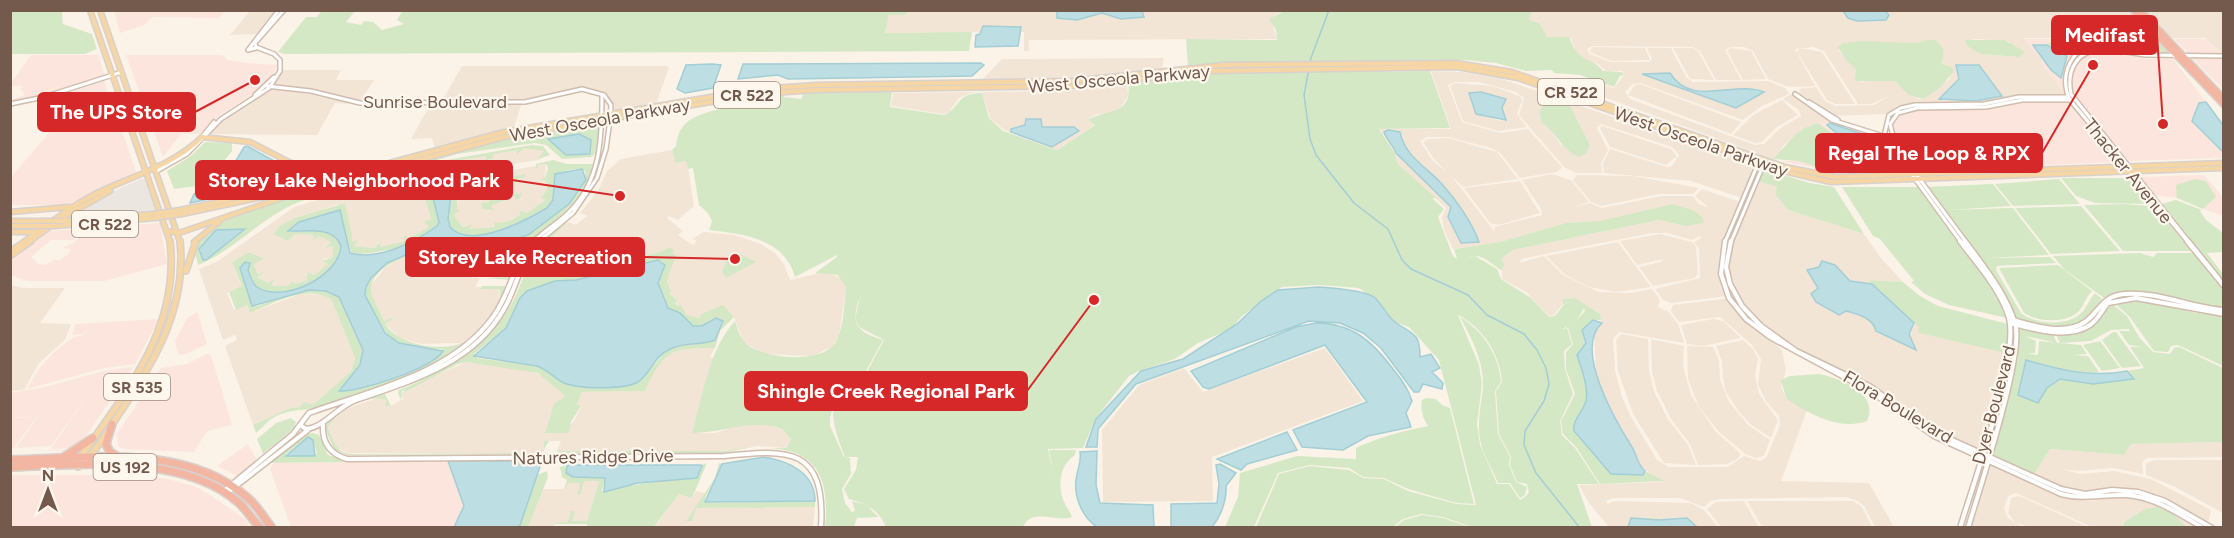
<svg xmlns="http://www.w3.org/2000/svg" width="2234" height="538" font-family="Figtree,sans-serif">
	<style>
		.residential { fill: #f3e5d6; fill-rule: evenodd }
		.commercial { fill: #fbe5dc; fill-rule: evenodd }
		.industrial { fill: #ece6e1 }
		.green { fill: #d5e8c6; fill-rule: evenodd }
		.water { fill: #bddfe4; stroke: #a3ced5; stroke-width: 1.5 }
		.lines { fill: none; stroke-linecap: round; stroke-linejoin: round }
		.stream { stroke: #a3ced5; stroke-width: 1.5 }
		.secondary-far1-casing { stroke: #d1bdae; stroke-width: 6 }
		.secondary-casing { stroke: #d1bdae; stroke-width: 7 }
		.primary-far1-casing { stroke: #d8d1cd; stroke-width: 7 }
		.primary-casing { stroke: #d8d1cd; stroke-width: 8 }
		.highway-far1-casing { stroke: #d8d1cd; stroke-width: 8 }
		.highway-casing { stroke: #d8d1cd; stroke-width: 10 }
		.secondary-far1 { stroke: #fff; stroke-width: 3 }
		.secondary { stroke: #fff; stroke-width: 4 }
		.primary-far1 { stroke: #f6d6a4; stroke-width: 4 }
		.primary { stroke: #f6d6a4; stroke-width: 5 }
		.highway-far1 { stroke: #f2b6a2; stroke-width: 5 }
		.highway { stroke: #f2b6a2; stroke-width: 7 }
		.primary-bridge-casing { stroke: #d8d1cd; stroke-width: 7; stroke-linecap: butt }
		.primary-bridge { stroke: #f6d6a4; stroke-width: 4 }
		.labels { text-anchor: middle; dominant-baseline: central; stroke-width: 4.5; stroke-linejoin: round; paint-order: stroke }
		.shield { fill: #fef7ee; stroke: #9d897d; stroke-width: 1.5 }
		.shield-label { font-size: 16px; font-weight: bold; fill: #745a4d }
		.street-label { font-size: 18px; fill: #745a4d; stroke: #fef7ee }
		.leader { fill: none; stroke: #d62828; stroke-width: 2 }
		.callout-dot { fill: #d62828; stroke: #fef7ee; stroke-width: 2 }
		.callout { fill: #d62828; stroke: #d62828; stroke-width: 2 }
		.callout-label { font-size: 20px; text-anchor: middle; font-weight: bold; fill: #fff }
	</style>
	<rect width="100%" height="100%" fill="#fbf3e8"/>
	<path class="residential" d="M1392 10 2224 11 2223 55 2205 38H2023L2042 59V65L2067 96H2030L1983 103 1915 104 1900 107 1888 114 1832 116 1800 94 1799 89 1816 87 1825 101 1836 106 1874 105 1890 95 1872 104H1858L1824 51 1813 47 1795 49 1815 86 1798 87 1786 86 1768 79 1753 51 1744 47H1730L1725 50 1741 80H1716L1700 51 1693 47 1592 46 1587 49 1590 54 1610 62H1650L1652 59 1647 48H1671L1686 77 1693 82 1768 81 1785 88 1789 93 1787 95 1762 106 1743 120 1640 83 1633 84 1625 92 1630 99 1755 145 1764 144 1779 129 1801 116 1799 110 1783 99 1791 94 1829 119 1804 128 1782 147 1778 157 1773 159 1590 92 1593 85 1592 80 1614 88 1624 75 1622 71H1606L1598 64 1584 60 1576 52 1571 38 1377 39ZM1973 39 2009 41 2018 57 1981 54ZM1926 40 1944 50 1942 64 1950 66V79L1923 99H1918L1895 81 1879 79 1861 82 1854 76 1856 70 1839 51 1843 43H1916ZM1957 65H1979L2002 96 1984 100 1943 101 1939 98 1959 79ZM1669 73 1679 84 1690 90 1764 92 1736 108 1642 74Z
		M250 11H277L257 34 230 35Z
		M907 11H1285L1275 15 1273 26 1277 39 1029 40V51H1024V32L885 33 889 15H906Z
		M1592 47 1645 48 1650 60 1611 61 1590 52Z
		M1673 48H1693L1698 51 1714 80 1690 79Z
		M1731 48 1751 51 1766 79 1743 80 1727 51Z
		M1800 48 1822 52 1855 104H1835L1827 100 1797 52Z
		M1164 58 1162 68 1132 73 1079 78 982 80 1002 59Z
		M462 66H667L669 68 656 104 613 111 609 98 590 89 568 90 523 101H442Z
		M281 70H341L336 80H374L358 104 335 103 317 135 210 134 224 118 270 87Z
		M1431 71 1462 72 1502 79 1756 166 1742 198 1691 181 1604 173 1603 163 1610 149 1667 167 1672 166 1679 155 1672 147 1601 124 1597 128 1608 150 1601 163 1602 173H1576L1564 167 1519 115 1524 98 1516 92 1479 82H1455L1448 85 1462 122 1500 133 1528 129 1562 167 1557 172 1520 178 1500 153 1491 148 1448 137H1427L1420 141 1432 160 1450 174 1494 231 1495 227 1542 215 1541 209 1522 180 1552 174 1571 180 1589 202 1572 207 1590 203 1602 208 1661 196H1693L1699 204 1709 208 1695 196 1702 189 1740 202 1719 255 1720 274 1728 296 1671 303 1663 300 1655 289 1700 278 1699 249 1694 242 1701 238 1700 236 1692 240 1667 233H1652L1545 254 1522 259 1519 263 1544 256 1563 275 1599 292 1630 293 1652 289 1660 300 1658 307 1669 312 1678 324 1684 343 1619 332 1613 339 1615 370 1622 397 1630 415 1657 460 1669 467H1728L1744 456 1760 461 1766 458 1780 425 1779 416 1766 401 1758 385 1761 359 1751 344 1720 317 1679 322 1671 311 1673 305 1730 298 1750 323 1782 350 1786 370 1781 387 1786 398 1807 410 1781 481 1869 483 1894 527H1875L1864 506 1858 501 1846 497 1719 499 1711 501 1704 507 1680 498H1613L1606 501 1608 504 1614 501 1691 503 1704 510 1718 527H1697L1687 518 1659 520 1631 518 1628 527H1609L1589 503 1579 485 1663 482 1641 467 1602 391 1596 373 1594 334 1602 322 1575 298 1563 299V304L1554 315 1549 316 1526 292 1502 279V258L1513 250 1659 220 1685 226 1672 204 1599 221 1566 223 1500 242 1453 249 1444 230 1442 217 1446 208 1398 164 1396 153 1380 129H1451ZM1551 100 1581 131 1590 145H1561L1549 127 1542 107ZM1388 130 1396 131 1417 162 1440 183 1479 241 1461 243 1448 217 1451 207 1396 153 1384 132Z
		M1455 83 1492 86 1520 96 1522 100 1517 114 1527 127 1499 131 1463 121 1450 86ZM1481 92 1505 99 1502 108 1506 118 1501 121 1476 114 1469 93Z
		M1640 84 1741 122 1731 134 1628 95 1635 85Z
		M1127 85 1128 96 1121 107 1112 112 1097 114 1088 119 1094 125 1057 150 1004 130 990 118 982 92 971 93 959 98 949 112 944 114 891 106 893 93 1061 91Z
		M1782 100 1798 115 1777 127 1762 142 1755 143 1733 135 1753 115Z
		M431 103H522L514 127 435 148 432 138 411 139Z
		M1602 126 1671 149 1677 156 1666 165 1610 147 1600 128Z
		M1448 138 1497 152 1518 179 1463 187 1434 159 1423 142 1428 139Z
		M524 148H539L545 151 542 155 546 156 537 160 445 175 447 162 480 156H487V160L493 159 494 154 510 150H517V154Z
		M672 150 675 163 687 161 694 206 678 220 669 216 667 218 683 231 678 235 693 245 697 241 693 239 703 232 735 235 761 244 775 253 784 264 790 280 824 272 842 278 846 288 839 336 832 347 812 356 763 354 743 341 734 317 713 310 701 314 699 318 687 315 675 302 678 301 669 293 671 292 667 279 675 255H672L670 247 658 253 536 280 528 265 530 260 555 232 569 222 576 225 587 216 580 213 598 191 607 171 621 159Z
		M546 164 545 179 538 180H546L547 183 545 199 533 210 527 213 519 210 522 214 516 218 486 229H470L469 224 463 227 455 219 461 179Z
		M430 166 435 185 454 180 455 187 425 194 422 189 431 219 425 222 429 227 409 238 404 235V241L380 248 379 242 374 248 353 246 357 240 353 241 338 204 296 219 273 233 316 235 312 240 319 236 331 242 324 247 333 246V257L323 259 328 264 314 275 306 273 308 280 288 286H271L275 280 268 283 257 277 263 271 258 274 254 264 263 260 249 252 232 262 242 287 227 293 234 310 247 305 250 313 300 294 324 295 331 299 355 358 351 371 313 405 290 408 253 425 225 346 237 340 235 335 223 340 199 269 218 261 294 207Z
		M1577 175 1633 176 1699 188 1693 194H1659L1601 206 1591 202 1573 180Z
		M1520 181 1540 213 1499 225 1490 223 1464 188Z
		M1758 181 1777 187 1788 210 1864 234 1881 258 1903 282 1869 280 1872 284 1850 281 1835 265 1812 294 1816 302 1865 317 1875 325 1909 334 1914 323 1918 326 1920 333 2009 354 1980 453 1924 425 1872 386 1796 350 1766 330 1747 310 1733 289 1728 271V251Z
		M1660 234 1692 242 1696 246 1698 273 1695 278 1653 286 1639 267 1660 262 1664 259 1637 265 1620 241Z
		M1618 242 1651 287 1616 292 1589 287 1564 274 1546 256Z
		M441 251 467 254 465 266 471 277 480 278 475 287 500 288 498 306 476 333 461 343 421 344 400 338 385 324 397 316 384 321 371 293 378 290 371 292V285L385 268 401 258Z
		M11 285 22 288H65L40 323 71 324 65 340 39 363 24 390 11 391Z
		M1713 319 1723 321 1741 338 1703 346 1687 344 1681 325Z
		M1621 334 1648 339 1649 371 1654 391 1668 419 1688 445 1696 465 1664 463 1633 414 1618 371 1616 340Z
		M1651 339 1684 346 1683 366 1691 395 1716 432 1741 454 1737 459 1727 464 1698 465 1690 444 1671 419 1657 391 1652 372Z
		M1743 340 1753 349 1758 359 1755 375 1759 394 1778 420 1771 438 1750 424 1740 413 1726 392 1723 379 1722 361 1716 346Z
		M1687 346 1713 347 1719 360 1720 379 1729 402 1748 425 1770 440 1764 456 1755 458 1744 453 1718 431 1698 405 1688 379Z
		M685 348H715L710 357 714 358 692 433H715L736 426 764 424 782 429 791 439 785 448 757 446 723 451H557L561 441H545L544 451 531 453H348L335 447 328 428 335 415 345 409 380 397 386 400 385 406H391L403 399 401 395 406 389 466 362 524 369 543 376 565 396 554 406 545 433 570 425 574 421 581 407 577 404 582 392 645 391 658 364 670 354Z
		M1325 348 1363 401 1212 457 1213 501 1103 502 1102 430 1139 385 1184 368 1203 392Z
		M2223 442V457L2146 458 2142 463 2143 474 2113 468 2078 471 2062 469 2080 474 2114 471 2151 479 2211 510 2208 524 2146 493 2118 488 2089 492 2071 491 2033 476 2050 449 2124 455 2131 444Z
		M2155 460H2223V513L2175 487 2146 475V463Z
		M1988 463 2062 495 2077 499 2092 501 2119 496 2138 498 2161 505 2201 527H2187L2174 515 2145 509 2124 522 2123 527H2092L2016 493 2008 496 2004 509 2008 518 2023 527 1970 528Z
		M584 481H599L587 521 554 523 552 527 528 528 541 489H564L562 495 568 483H581L577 494Z
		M696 491 705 493 696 508 815 507 813 527 654 528 679 494 692 498Z
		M2018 496 2022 497 2088 527H2028L2015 522 2008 513 2011 498Z
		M1744 501 1759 527H1721L1707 509 1716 502Z
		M1747 501H1853L1862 507 1872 527H1762Z"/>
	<path class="commercial" d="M114 11V10L225 11 219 18 153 17 144 25 120 33Z
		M2023 39H2049L2055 42 2045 43 2070 55 2074 52 2079 50 2068 66 2063 84 2065 94 2041 64 2042 59Z
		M2174 39H2205L2223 55H2190Z
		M2092 51 2148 59H2173L2206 102 2199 103 2192 121 2223 152V158L2126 161 2072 95 2070 84 2077 60Z
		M31 55H98L105 76 44 97 11 103 10 100 25 95 20 88 23 86H11V83Z
		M126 55H222L227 60 247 63 278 65 270 78 253 94 218 116 202 134H181L163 157Z
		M2193 59H2223V89Z
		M104 81 137 174 69 205H11V177L49 133 40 102Z
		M2023 101H2070L2119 162 1914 171 1897 147 1896 136 1892 133V121L1900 114 1912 109 1981 108Z
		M1829 119 1885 139 1907 171 1836 172 1780 161H1798L1829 169 1847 162 1851 158 1849 152 1832 133 1818 123Z
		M2204 175 2223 197V216L2203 209 2216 197 2177 196V198L2154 195 2139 177Z
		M160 223 167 264 104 281H27L11 275V261L50 231ZM83 233 74 243 62 248 71 249 68 255 59 260H54L45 265 38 264 31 257 51 240H74L79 234Z
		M197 312 207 344 183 355 178 354 175 341 187 318Z
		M159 319 135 364 104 368 27 389 38 370 54 352 72 338 82 335 94 326 82 334 72 335 75 324Z
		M207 354 211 355 232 425 207 431 194 452 125 449 118 446 117 434 161 368 187 364Z
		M133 367 82 442 72 451H32L66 450 71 448 51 449 91 390 51 446 16 448 37 418 17 417 33 394 16 418H36L14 448H11V393L45 387 104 371Z
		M248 444 258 462 239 477 217 466Z
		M448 461 464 506 456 527H291L270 469 274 463Z
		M10 475H126L168 479 196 487 210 495 245 519 250 527H11Z"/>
	<path class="industrial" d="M141 179H146L158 212 62 219 91 201Z"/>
	<path class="green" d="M322 10 355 11 346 22 361 25 364 21 373 22 382 30 404 24 397 20 403 10H907L906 15H889L885 33 972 32 969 51H964L285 54 278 52 306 17H317Z
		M10 11H62L63 24 92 34 97 49 85 54H11Z
		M1285 11H1538L1531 13 1529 20 1539 23 1547 37H1569C1581 67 1591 55 1603 71L1622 72 1624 75 1620 76 1614 87 1580 75 1554 73 1552 70 1526 71 1496 63 1465 60 1258 64 1237 62 1188 66 1186 39 1277 40 1276 30 1269 19Z
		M2049 39H2073L2075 42 2160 41 2170 55H2164C2147 38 2135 44 2114 44V48L2084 47 2070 55 2046 43 2055 42Z
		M1926 40H1936L1944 50 1942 64 1950 66 1954 71 1941 87 1923 99 1909 95 1895 81H1857L1854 78 1856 70 1846 60 1838 47 1843 43 1861 41 1916 43Z
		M1965 40H2005L2025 52 2018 57 1981 54 1967 46Z
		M1430 71 1450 128 1379 129 1395 153 1398 164 1436 198H1432L1444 209 1438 217 1453 256 1457 259 1454 249 1500 242 1566 223 1599 221 1672 204 1693 210 1702 217 1704 223 1685 226 1659 220 1513 250 1502 258 1504 266 1501 270C1490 263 1482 253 1468 257L1475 256 1497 269 1501 279 1531 298 1549 317 1555 316 1565 303 1572 302 1563 304V299L1575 298 1600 314 1601 320H1593L1582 330 1586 343 1577 355C1581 368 1589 387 1586 401 1583 413 1575 419 1574 431L1611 474 1643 475 1645 471 1665 481 1600 484 1576 447 1563 434 1561 421 1575 394 1566 369V352L1573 344 1568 328 1565 327 1577 320 1585 311 1584 308 1577 320 1562 329 1567 328 1572 344 1564 351 1565 369 1573 394 1560 421 1562 435 1575 448 1599 484H1577L1592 527H1472L1443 517 1421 514 1403 519 1393 527H1256L1279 474 1309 466 1349 470 1363 478 1384 479 1408 491 1456 504 1476 505 1439 360 1409 327 1395 322 1377 301 1359 288 1319 285 1282 287 1242 316 1231 329 1198 343 1175 359 1139 371 1129 376 1096 418 1083 448 1048 449 1054 476 1049 450H1076L1074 456C1059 465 1057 489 1065 504 1068 509 1070 512 1072 517 1056 523 1032 507 1023 527H886C878 509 867 504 849 499L844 489 856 470 858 457H845C838 439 823 404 843 388 848 385 857 383 862 381L884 340 859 327 855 319 860 297C850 324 856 331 883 340L861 380 842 387 836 397 830 418V426L844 457 850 458 851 474 842 489 845 503 852 512 855 511 852 501 867 505 878 517 857 518 854 527H825C830 478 817 447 761 448H786L791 439 782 429C750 418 724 433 692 433 702 397 710 347 735 321 738 330 740 339 748 345 766 359 821 364 835 343 844 329 844 304 846 288L838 275 815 273 837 257V255L795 277C784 238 743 234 709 230L712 221 708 213 699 205 693 168 688 169 686 161 675 163 672 150 676 146C679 114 706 114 733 105L731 102 784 94V97L801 99 803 95 798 93 892 91 890 107 944 115C961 108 955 93 982 93L989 118 1003 131 1057 150 1095 125 1088 120C1107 108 1133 116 1128 83L1225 73ZM1458 315C1483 328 1500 354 1502 382L1496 391 1499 434 1511 457 1510 465 1517 482 1527 484 1529 492 1526 496 1520 500 1509 484H1497L1480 445 1477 424 1482 384 1479 365Z
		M1550 99 1570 106 1590 145 1586 153 1579 157C1561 150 1557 132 1542 123L1539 111Z
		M594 123 600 124 595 154 591 157 562 159 546 145 535 143 457 154 299 202C261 217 234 251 198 265L193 245 214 225 226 218 298 194 508 137ZM580 135 589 138 591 153 589 155 560 150 548 139Z
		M1818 123 1832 133 1851 155 1843 166 1821 168 1798 161 1773 159 1796 134 1804 128Z
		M205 142 232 143V151L204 185 174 189 167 171 191 156Z
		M531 145 543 146 550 155 527 163 537 160 544 151 524 148 517 155V150L494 154 493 159 486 160V156L447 162 445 168V176L453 177 442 178 439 163 441 161Z
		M553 160 567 164H594C584 217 525 227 509 280L486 278 506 277 509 272 503 268 512 266 527 245 524 241 528 239 529 241 530 238 514 240 523 239 522 243 512 244 513 240 471 253 466 267 463 264 467 254 428 252 423 261 425 252C406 255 369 268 371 292L385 286 371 293 384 321 397 316 385 324C399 345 439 352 462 343 480 335 502 308 500 289H481L482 286H507C484 352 415 374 356 394 345 397 336 404 326 406 312 410 294 409 281 414 271 417 264 426 256 433L253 425 290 408 300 407 304 402 313 405 351 371 355 358 331 299C305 284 274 303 250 313L247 305 236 310 229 292 242 286 232 262 249 252 264 259 254 264 258 274 267 270 257 277 268 283 275 279 271 286H288L292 281 295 284 307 280V272L314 275 328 264 322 261 333 257V246L324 248 331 242 319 236 311 242 315 235 294 234 288 241 273 234 281 225 295 218 345 203 353 241 358 240 354 246 374 248 380 242 381 247 404 241V235L409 238 429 227 424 222 431 219 422 189 426 194 453 188 455 187 454 179 469 175 471 180 461 179 458 184 459 194 467 193 457 200V210H461L455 214 456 219 463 227 471 224 470 229 494 227 495 222C503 225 514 219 521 214L519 210 527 213 545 200 541 197C546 193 549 188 545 180H538L545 178 548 168 546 164 538 165 536 170V164ZM575 169 585 171C587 183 578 194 570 202 544 226 509 247 473 250 444 252 421 243 393 259 383 265 368 276 365 288 363 301 384 335 396 342 409 349 426 349 441 349L443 352 405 374 345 391 339 390 360 365 363 349 339 297 326 291 309 290 293 293 258 306H252L240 267 250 263C247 269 249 275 252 281 271 316 367 262 335 236 324 228 303 229 290 232L340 210 343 230 352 254C374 255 430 244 439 222L433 198 448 193 451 194 448 219 450 227C471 251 524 220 547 208L552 203 564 171Z
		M1763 169 1810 183 1834 187 1864 234 1788 210 1776 195 1777 187 1758 181Z
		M526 174 525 177 516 179 513 189 514 194 522 193 520 198 516 200 514 196 491 206 494 210 482 209 481 203 489 202 492 191 490 187 480 189 481 182Z
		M2061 178H2131L2153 204 2095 203 2076 196Z
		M2059 179 2080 204 2013 206 1995 184Z
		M2195 179 2206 181 2216 197 2203 209 2177 198 2176 185Z
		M1993 184 2011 206 1948 210 2013 208 2049 255 1984 258 2050 257 2056 263 1997 266 1996 270 2021 313C2034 324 2068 327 2081 313 2087 308 2089 299 2095 293L2102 299 2084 321 2066 328 2016 320 2001 289 1924 187Z
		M1842 187H1918L1995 290 2007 318 1949 305 1925 294 1911 282 1914 281 1880 239 1873 236Z
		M2176 200 2202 210 2200 211 2206 220 2223 233V252L2207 253 2223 274V287L2158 205Z
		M2123 204 2154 206 2191 251H2123L2084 205Z
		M2081 206 2120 251 2051 254 2015 208Z
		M569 221 534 254 538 255 534 267 530 268 534 273C552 280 559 270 569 260L578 264 568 274 657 253 670 247 674 250 672 254 676 255 667 280 671 292 669 293 678 301 675 303 678 306 681 305 687 315 699 318 701 314 723 305 734 317 720 331 715 348C670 348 665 350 645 391L582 392 577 404 581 406 571 422 569 433H545L554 404 565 396 538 373 466 362 458 364 403 393 405 390 402 391 401 400 398 393 399 390C444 372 490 345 513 301 530 266 530 244 569 221ZM658 260 663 262 658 283 668 308 680 313 693 326H702L714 318 723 321 712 341 685 343 667 350 642 379 628 386H574L537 366 477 358 474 354 506 328 520 298 527 291 555 281 576 280Z
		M2140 253 2153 257 2157 253H2193L2223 290V309C2211 308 2198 308 2186 306 2158 299 2132 288 2104 298L2064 269 2053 256Z
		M740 254 756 262 726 278 722 271 728 258Z
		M2058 265 2092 291C2086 297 2084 305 2079 311 2067 324 2037 322 2024 313L1999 268Z
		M1869 280 1903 282 1920 296 1938 306 2008 324 2009 354 1919 333 1918 326 1878 293Z
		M2133 298 2196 313 2223 315V366L2178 345 2171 346 2168 352 2154 351 2129 316 2113 302Z
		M2111 303 2127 316 2139 337 2153 352 2170 354 2174 348 2179 347 2223 368V442L2131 444 2124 455 2050 449 2033 476 1990 457 2018 358 2017 326 2052 332 2057 343 2025 336 2036 341 2035 353H2027L2038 355 2039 341 2081 345 2087 354 2073 355 2088 356 2099 372C2074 376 2050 367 2026 360L2037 403 2047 388 2060 379 2093 384 2133 378 2127 371 2144 368 2130 347H2142L2129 345 2119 331H2130L2129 329 2111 330 2091 341 2060 343 2055 332 2083 330Z
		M1460 317C1483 331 1499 355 1501 382L1495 391 1498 434 1510 457 1509 465 1516 482 1527 487 1525 495 1520 498 1510 483H1498C1493 470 1484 457 1481 444 1476 425 1481 406 1483 387 1484 362 1472 339 1460 317Z
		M2113 332H2116L2141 366 2122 368 2102 340Z
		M2100 341 2120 368 2102 371 2083 345Z
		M1819 374C1840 378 1880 393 1867 421 1840 431 1808 414 1786 398L1781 380 1790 376Z
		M385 394 391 406H385L386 400C368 393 335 411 328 428 335 443 335 453 354 454L531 453 544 451V441H549L541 454 347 455 334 449 325 429C333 405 364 400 385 394Z
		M1426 398 1436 399 1442 405 1450 408 1474 504 1456 503 1408 489 1384 478 1363 477 1349 468 1309 465 1278 473 1254 527H1225L1238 497 1240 473 1297 456 1356 459V448C1379 437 1403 431 1428 426 1423 418 1420 409 1422 400Z
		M291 418 296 422 294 428 263 454 257 439 276 423Z
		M313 433 319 435 328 455 348 462 269 463 301 436ZM308 437 313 440 317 453 314 456H287L286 454Z
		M560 441 558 451H723L757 446 722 453 557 454Z
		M707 463 692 498 679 494 654 527H587V524H555L552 528 554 523 568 522 571 511H575L572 521H587L599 481H584L580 495H577L580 483H568L562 495 567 480 562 477 560 467 567 465 565 467 573 477 605 478 602 491C635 485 664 479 697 478L701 465Z
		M719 463 722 464 705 498 706 503 815 501V507L696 508 692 521H686L715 478Z
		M547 471 548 477 528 527 516 528 537 475Z
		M2157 507 2171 512 2187 527H2123L2124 522 2145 509Z
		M1422 515 1443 518 1469 527H1395L1404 520Z"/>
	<path class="water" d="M1057 10 1142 11 1144 17 1121 19 1102 13 1077 20 1057 18Z
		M1843 11H1885L1889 15 1886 20 1857 21 1848 18Z
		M983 26 1021 27 1018 46 975 47 976 35 980 34Z
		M2033 45H2047L2067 56 2061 78 2051 70Z
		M981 63 984 65 972 76 788 79 778 75 738 79 743 64Z
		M712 64 721 65 713 88 685 93 677 89 686 65Z
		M1956 65H1979L2002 96 1976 101 1939 99 1959 79Z
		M1670 73C1691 108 1734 80 1764 92L1736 108 1642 74Z
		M1481 92 1506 99 1502 108 1506 120 1476 114 1469 93Z
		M2206 102 2223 125V152L2192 121 2199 103Z
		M1026 119H1041L1042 127H1074L1079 131 1052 147 1011 132V129L1025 125Z
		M1830 123 1880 140 1882 143 1849 144 1827 125Z
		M1388 130 1400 132C1404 155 1426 167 1441 183 1456 200 1471 220 1479 242L1461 243 1448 217 1451 207 1396 153C1393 145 1386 139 1384 132Z
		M579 134 591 140 590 154 566 155 548 139Z
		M247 146 287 168 277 172 218 178 234 164 244 147Z
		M582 169 586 180 569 204 528 235 480 249 441 247 415 251 387 263 371 278 366 287 365 295 385 333 399 343 443 351C432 369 359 392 339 391L360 365 363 350 339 297 326 291 309 290 252 306 240 268 245 262 250 263 248 270C250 276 252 283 257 287 282 304 339 277 341 246 333 225 306 232 288 231L299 222 340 210 350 253C378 261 415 242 437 226L439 222 433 198 448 193 451 194 448 219 450 227C470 250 525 221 547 208L553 200 555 174Z
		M295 178 291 182 190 203 194 194Z
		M245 229 206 260H203L199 249 216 230Z
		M658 260 665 265 658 283 668 308 680 313 693 326H702L716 318 723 321 715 340C701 346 685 341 670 349 654 356 651 373 638 382 624 390 579 389 564 383 554 378 548 370 537 366L474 356 506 328 520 298 527 291 555 281 576 280Z
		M1822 261 1835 265 1850 281 1872 284 1914 323 1909 334 1916 350 1876 331C1873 318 1858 314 1846 311L1839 315 1816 302 1811 294 1818 288 1807 270 1819 267Z
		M1319 287C1332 288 1364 290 1374 297 1382 304 1387 316 1395 322 1413 335 1420 332 1420 357L1431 354 1440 368 1432 372 1443 383 1442 389 1423 384 1419 392H1414L1381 348 1363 333 1340 323 1309 321 1136 384 1098 429 1097 447H1086L1096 419 1141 371 1183 359 1237 324 1261 301 1278 290Z
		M1593 320 1602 323C1573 349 1616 422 1632 447 1637 455 1637 465 1645 471L1643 475 1611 474 1574 431C1572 420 1583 412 1586 401 1589 387 1581 368 1577 355L1586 343 1582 330Z
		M1316 323C1352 323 1372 341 1393 369 1401 379 1408 388 1412 401L1406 413 1411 427 1368 436 1343 450 1302 447 1293 430 1367 402 1325 345 1209 389 1203 387 1191 371 1296 327Z
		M2026 360C2060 370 2092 378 2127 371L2134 379 2093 384 2060 379 2047 388 2038 403 2018 395Z
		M1287 432 1297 450 1247 464 1241 470 1217 459Z
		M308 437 313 440 315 456H286Z
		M1097 451 1096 485 1100 503 1153 505 1154 527H1097C1083 518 1074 498 1076 480 1077 470 1082 462 1080 452Z
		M764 457C789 461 815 473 815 501L705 502 722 464Z
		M448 461H542L520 525 516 528 457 527 455 525 464 506Z
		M1220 464 1236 473 1226 486C1227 500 1221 516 1212 527H1171V504L1217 503 1219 484 1216 465Z
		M567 465H701L702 466 697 478 638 483 604 492 605 478 573 477 566 473Z
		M1631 518 1659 520 1687 518 1697 527H1628Z"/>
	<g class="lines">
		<path class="stream" d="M1329 10 1311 58 1304 95 1310 139 1316 155 1354 203 1388 229 1402 260 1411 269 1468 295 1487 315 1524 334 1537 350 1546 368 1549 384 1544 401 1525 431 1524 445 1536 473 1580 528"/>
		<defs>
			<path id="secondary-far1" d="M279 10 248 50 256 48 255 43 284 10
				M2094 50C2073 56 2067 74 2071 94L2189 242
				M266 86 311 91 360 103 525 102 582 89 604 95 611 105 610 120 606 149 597 178 573 213 538 242
				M1795 94 1832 120 1883 136
				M255 95 274 77
				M1809 102 1838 120
				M10 104 44 97 122 72
				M1885 132 1889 115 1901 108 1915 105 1984 104 2019 97H2069
				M202 137 214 122
				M1886 139 1961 242
				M157 171 187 154 221 119 269 88 280 71V60L274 54 256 47
				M533 242C544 231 558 223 569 212 601 181 602 137 602 95
				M1725 242 1760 159
				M1731 242 1765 161
				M1966 242 1896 147 1890 124 1898 113 1917 108 1986 107 2022 100H2074
				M2188 242 2070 100C2062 83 2065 65 2078 52L2100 48 2145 55 2224 56"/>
			<path id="secondary" d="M1725 241 1721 274 1729 298 1746 319 1770 337 1870 391 1934 436 2061 494C2083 500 2104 494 2126 495 2155 497 2179 514 2203 528
				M1731 241 1726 267 1730 284 1742 306 1761 326 1796 351 1871 387 1930 430 2061 489 2085 494 2112 490 2138 492 2165 501 2212 528
				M1965 241C1984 267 2005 292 2015 323 2025 353 1979 490 1968 528
				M2187 241 2224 286
				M2188 241 2218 278
				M2013 320C2035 326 2064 336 2085 322 2100 311 2102 296 2124 294 2158 291 2191 308 2224 310
				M2010 323C2034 329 2067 340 2090 325 2098 320 2102 310 2108 303L2136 298 2224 314
				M300 425 306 429C325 427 338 406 356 400 411 381 473 364 504 309 517 287 520 260 539 241
				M323 425C322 443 330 454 347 459L724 456C789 449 826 447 821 528
				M224 491 293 434 309 413C372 390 452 374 493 317 511 293 513 262 535 241
				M227 493 308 430
				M1960 528C1973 484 2019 357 2009 318 2001 290 1977 264 1960 241"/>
			<path id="primary-far1" d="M90 10 170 242
				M100 10 180 242
				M180 210 349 174 504 132 758 89 816 85 1072 81 1224 65 1456 63 1512 72 1785 167 1835 177 2224 163
				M10 212 69 207
				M182 214 349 179 504 137 758 94 815 90 1072 86 1213 71 1457 67 1518 78 1783 171 1831 182 2224 168
				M10 221H45
				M63 221 153 214
				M10 226H39
				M55 226 155 218
				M167 231 179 233 296 193
				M10 232H35
				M24 242C46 226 68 208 93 195 131 176 171 167 202 137L250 142 289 162 311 169H360
				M29 242 62 218 110 191
				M194 242 220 221"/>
			<path id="primary" d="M10 252 26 241
				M10 256 31 241
				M186 271 196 241
				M80 465C97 451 107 432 119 414 155 361 187 307 180 241
				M78 467 82 455C129 388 180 327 170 241"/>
			<path id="highway-far1" d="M2133 10 2224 105
				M2140 10 2224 99"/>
			<path id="highway" d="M112 424 106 444 110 452 120 458
				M64 457 93 438
				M10 460C87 458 187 443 249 499 258 507 265 519 272 528
				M10 467C79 465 184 453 239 503 247 511 253 520 260 528"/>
		</defs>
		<use href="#secondary-far1" class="secondary-far1-casing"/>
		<use href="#secondary" class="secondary-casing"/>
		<use href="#primary-far1" class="primary-far1-casing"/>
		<use href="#primary" class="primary-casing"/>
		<use href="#highway-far1" class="highway-far1-casing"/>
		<use href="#highway" class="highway-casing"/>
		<use href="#secondary-far1" class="secondary-far1"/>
		<use href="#secondary" class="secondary"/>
		<use href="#primary-far1" class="primary-far1"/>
		<use href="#primary" class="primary"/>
		<use href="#highway-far1" class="highway-far1"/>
		<use href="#highway" class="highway"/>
		<defs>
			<path id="primary-bridge" d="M153 214 180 210
				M155 218 182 214
				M45 221H63
				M39 226H55"/>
		</defs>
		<use href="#primary-bridge" class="primary-bridge-casing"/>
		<use href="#primary-bridge" class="primary-bridge"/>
	</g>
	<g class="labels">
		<g class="shield">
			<rect x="1538" y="79" width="66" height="26" rx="4.5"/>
			<rect x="714" y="82" width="66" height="26" rx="4.5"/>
			<rect x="72" y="211" width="66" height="26" rx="4.5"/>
			<rect x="104" y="374" width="66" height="26" rx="4.5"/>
			<rect x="93.5" y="454" width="63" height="26" rx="4.5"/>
		</g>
		<g class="shield-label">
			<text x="1571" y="92">CR 522</text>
			<text x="747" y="95">CR 522</text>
			<text x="105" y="224">CR 522</text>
			<text x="137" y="387">SR 535</text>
			<text x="125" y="467">US 192</text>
		</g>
		<g class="street-label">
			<text transform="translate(1119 79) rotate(-5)">West Osceola Parkway</text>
			<text x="435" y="102">Sunrise Boulevard</text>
			<text transform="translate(600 120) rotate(-10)">West Osceola Parkway</text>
			<text transform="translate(1701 142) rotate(19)">West Osceola Parkway</text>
			<text transform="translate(2128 171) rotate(51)">Thacker Avenue</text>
			<text transform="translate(1994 405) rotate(-75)">Dyer Boulevard</text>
			<text transform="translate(1898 407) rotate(31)">Flora Boulevard</text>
			<text transform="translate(593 457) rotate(-1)">Natures Ridge Drive</text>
		</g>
	</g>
	<path class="leader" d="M2163 124L2157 35M255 80L195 112M2093 65L2042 153M620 196L512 180M735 259L644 257M1094 300L1027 391"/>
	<g class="callout-dot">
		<circle cx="2163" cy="124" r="6"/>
		<circle cx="255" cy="80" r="6"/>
		<circle cx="2093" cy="65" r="6"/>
		<circle cx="620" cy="196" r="6"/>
		<circle cx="735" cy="259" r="6"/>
		<circle cx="1094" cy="300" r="6"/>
	</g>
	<g class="callout">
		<rect x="2052" y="16" width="105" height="38" rx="6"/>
		<rect x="38" y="93" width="157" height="38" rx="6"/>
		<rect x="1816" y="134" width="226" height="38" rx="6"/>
		<rect x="196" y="161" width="316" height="38" rx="6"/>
		<rect x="406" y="238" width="238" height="38" rx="6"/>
		<rect x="745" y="372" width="282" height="38" rx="6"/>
	</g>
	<g class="callout-label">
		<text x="2105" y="42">Medifast</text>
		<text x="116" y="119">The UPS Store</text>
		<text x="1929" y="160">Regal The Loop &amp; RPX</text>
		<text x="354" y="187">Storey Lake Neighborhood Park</text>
		<text x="525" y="264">Storey Lake Recreation</text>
		<text x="886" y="398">Shingle Creek Regional Park</text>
	</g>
	<rect width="2234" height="538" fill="none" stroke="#745a4d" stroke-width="24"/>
	<g transform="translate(48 490)" stroke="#fef7ee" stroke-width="4.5" paint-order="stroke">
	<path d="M0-4.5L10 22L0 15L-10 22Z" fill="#745a4d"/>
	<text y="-9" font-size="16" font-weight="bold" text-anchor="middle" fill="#745a4d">N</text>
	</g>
</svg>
